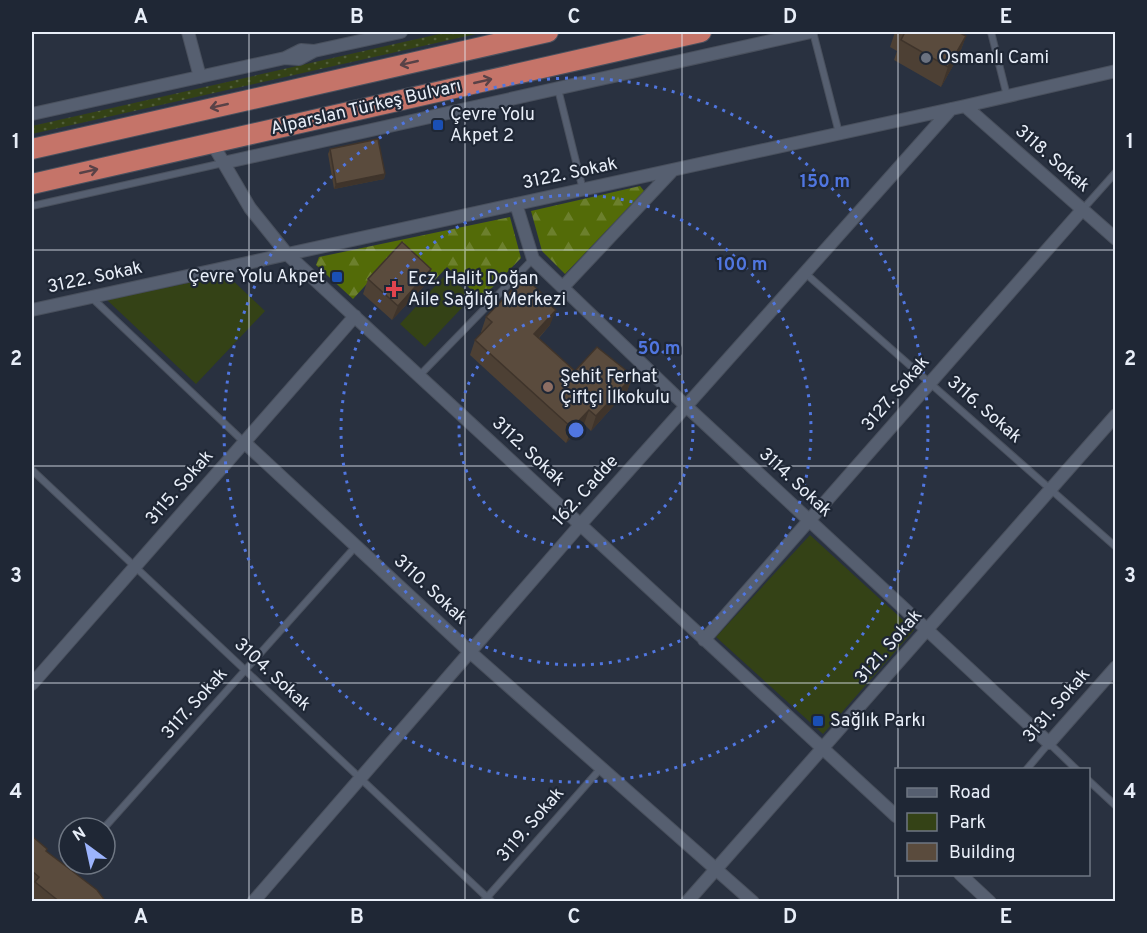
<svg xmlns="http://www.w3.org/2000/svg" width="1147" height="933" font-family="Overpass,sans-serif">
	<style>
		.grass { fill: url(#grass-dots) }
		.forest { fill: url(#forest-firs) }
		.park { fill: #344216 }
		.lines { fill: none; stroke-linecap: round; stroke-linejoin: round }
		.service-casing { stroke: #49505d; stroke-width: 8 }
		.minor-casing { stroke: #49505d; stroke-width: 14 }
		.trunk-casing { stroke: #49505d; stroke-width: 22 }
		.service { stroke: #565f70; stroke-width: 6 }
		.minor { stroke: #565f70; stroke-width: 12 }
		.trunk { stroke: #c57469; stroke-width: 20 }
		.wall { fill: #4d4034 }
		.shaded-wall { fill: #3f342b }
		.building { fill: #5a4b3d; stroke: #3f342b; stroke-width: 1.5 }
		.oneway { stroke: #594247 }
		.grid { fill: none; stroke: #e8eef8; stroke-width: 1.5; stroke-opacity: 0.55 }
		.ring { fill: none; stroke: #5076e0; stroke-width: 3; stroke-dasharray: 3 6 }
		.worship-dot { fill: #6b7280; stroke: #1f2735; stroke-width: 2 }
		.transit-dot { fill: #1a4fb4; stroke: #1f2735; stroke-width: 2 }
		.health-dot { fill: #e0444e; stroke: #1f2735; stroke-width: 2 }
		.education-dot { fill: #8d6e63; stroke: #1f2735; stroke-width: 2 }
		.labels { text-anchor: middle; dominant-baseline: central; stroke-width: 4.5; stroke-linejoin: round; paint-order: stroke }
		.poi-label { font-size: 18px; fill: #e8eef8; stroke: #1f2735; text-anchor: start }
		.street-label { font-size: 18px; fill: #e8eef8; stroke: #1f2735 }
		.centre { fill: #5076e0; stroke: #1f2735; stroke-width: 3 }
		.ring-label { font-size: 18px; text-anchor: middle; font-weight: bold; fill: #5076e0; stroke: #1f2735; stroke-width: 4.5; stroke-linejoin: round; paint-order: stroke }
		.neatline { fill: none; stroke: #e8eef8; stroke-width: 2 }
		.grid-label { font-size: 20px; text-anchor: middle; font-weight: bold; fill: #e8eef8 }
	</style>
	<defs>
		<pattern id="grass-dots" width="8" height="8" patternUnits="userSpaceOnUse" patternTransform="scale(1.5)"><rect width="8" height="8" fill="#344216"/><path d="M2 2h.1M6 6h.1" fill="none" stroke="#515e39" stroke-width="1.8" stroke-linecap="round"/></pattern>
		<pattern id="forest-firs" width="22" height="20" patternUnits="userSpaceOnUse" patternTransform="scale(1.5)"><rect width="22" height="20" fill="#536b08"/><path d="M5 1l3.5 6h-7zM16 11l3.5 6h-7z" fill="#6c802d"/></pattern>
	</defs>
	<rect width="100%" height="100%" fill="#293140"/>
	<path class="grass" d="M448 32H485L32 134V126Z"/>
	<path class="forest" d="M640 186 644 191 565 274 542 251 531 211Z
		M510 217 521 258 481 299 447 267 432 283 396 252 353 299 316 265 319 257Z"/>
	<path class="park" d="M447 273 472 297 425 347 400 324Z
		M227 275 265 311 196 384 107 300Z
		M810 535 914 630 823 734 716 637Z"/>
	<g class="lines">
		<defs>
			<path id="service" d="M813 32 839 133
				M991 32 1007 96
				M558 89 583 190
				M32 206 223 163
				M1083 209 1116 172
				M805 273 1116 547
				M91 297 244 442
				M419 376 533 259
				M32 470 492 902
				M1026 770 1049 743 1077 770
				M1088 780 1116 806
				M104 828 356 546
				M66 871 72 864
				M483 902 601 768"/>
			<path id="minor" d="M188 32 200 77
				M314 51 299 59 285 58 301 50 314 51 401 32
				M965 106 1116 239
				M32 114 285 58
				M212 143 250 208 287 254 896 816
				M223 163 811 32
				M516 204 533 259 686 406 1049 743 1116 667
				M563 287 673 170
				M32 310 965 106 1116 71
				M244 442 470 652 753 902
				M704 640 1082 210
				M32 684 355 316
				M960 874 990 902
				M253 902 580 525 951 109
				M687 902 1116 415"/>
			<path id="trunk" d="M32 149 548 32
				M32 184 701 32"/>
		</defs>
		<use href="#service" class="service-casing"/>
		<use href="#minor" class="minor-casing"/>
		<use href="#trunk" class="trunk-casing"/>
		<use href="#service" class="service"/>
		<use href="#minor" class="minor"/>
		<use href="#trunk" class="trunk"/>
	</g>
	<path class="wall" d="M895 32H958L966 36 959 55 941 87 894 60 897 51 890 47Z
		M330 149 385 174 384 179 334 189 328 154Z
		M431 269 426 284 392 320 363 294 368 279Z
		M544 300 550 325 539 338 575 371 633 376 627 391 591 431 584 424 566 443 470 355 475 340 482 333 481 332 486 317Z
		M32 836 47 849 46 851 106 902H38L32 896 33 889 32 888Z"/>
	<path class="shaded-wall" d="M966 36 959 55 941 87 948 67Z
		M385 174 384 179 334 189 336 184Z
		M431 269 426 284 392 320 398 306Z
		M556 310 550 325 529 348 534 334Z
		M633 376 627 391 591 431 596 416Z
		M589 410 584 424 566 443 572 428Z"/>
	<path class="building" d="M904 32H958L966 36 948 67 901 40 905 32Z
		M378 139 385 174 336 184 330 149Z
		M402 242 431 269 398 306 368 279Z
		M524 277 545 296 543 299 556 310 534 334 575 371 597 347 633 376 596 416 589 410 572 428 475 340 492 322 486 317Z
		M32 836 47 849 46 851 97 890 106 902H60L35 882 39 877 32 871Z"/>
	<defs><path id="oneway-shaft" d="M-6 0H5M1.5-3L5.5 0L1.5 3" fill="none" stroke-width="1.6" stroke-linecap="round" stroke-linejoin="round" transform="scale(1.5)"/></defs>
	<g class="oneway">
		<use href="#oneway-shaft" transform="translate(409 63) rotate(167)"/>
		<use href="#oneway-shaft" transform="translate(483 81) rotate(-13)"/>
		<use href="#oneway-shaft" transform="translate(219 106) rotate(167)"/>
		<use href="#oneway-shaft" transform="translate(89 171) rotate(-13)"/>
	</g>
	<path class="grid" d="M249 32V902M465 32V902M682 32V902M898 32V770M32 250H1116M32 466H1116M32 683H1116M898 874V902"/>
	<g class="ring">
		<circle cx="576" cy="430" r="117"/>
		<circle cx="576" cy="430" r="235"/>
		<circle cx="576" cy="430" r="352"/>
	</g>
	<circle class="worship-dot" cx="926" cy="58" r="6"/>
	<g class="transit-dot">
		<rect x="432" y="119" width="12" height="12" rx="3"/>
		<rect x="331" y="271" width="12" height="12" rx="3"/>
		<rect x="812" y="715" width="12" height="12" rx="3"/>
	</g>
	<path class="health-dot" d="M391 280h6v6h6v6h-6v6h-6v-6h-6v-6h6z"/>
	<circle class="education-dot" cx="548" cy="387" r="6"/>
	<g class="labels">
		<g class="poi-label">
			<text x="938" y="58">Osmanlı Cami</text>
			<text x="450" y="115">Çevre Yolu<tspan x="450" dy="21">Akpet 2</tspan></text>
			<text x="325" y="277" text-anchor="end">Çevre Yolu Akpet</text>
			<text x="408" y="279">Ecz. Halit Doğan<tspan x="408" dy="21">Aile Sağlığı Merkezi</tspan></text>
			<text x="560" y="377">Şehit Ferhat<tspan x="560" dy="21">Çiftçi İlkokulu</tspan></text>
			<text x="830" y="721">Sağlık Parkı</text>
		</g>
		<g class="street-label">
			<text transform="translate(366 108) rotate(-13)">Alparslan Türkeş Bulvarı</text>
			<text transform="translate(1052 159) rotate(41)">3118. Sokak</text>
			<text transform="translate(570 174) rotate(-12)">3122. Sokak</text>
			<text transform="translate(95 278) rotate(-12)">3122. Sokak</text>
			<text transform="translate(896 394) rotate(-49)">3127. Sokak</text>
			<text transform="translate(984 410) rotate(41)">3116. Sokak</text>
			<text transform="translate(528 452) rotate(43)">3112. Sokak</text>
			<text transform="translate(795 483) rotate(43)">3114. Sokak</text>
			<text transform="translate(180 488) rotate(-49)">3115. Sokak</text>
			<text transform="translate(586 491) rotate(-48)">162. Cadde</text>
			<text transform="translate(430 590) rotate(43)">3110. Sokak</text>
			<text transform="translate(889 647) rotate(-49)">3121. Sokak</text>
			<text transform="translate(272 675) rotate(43)">3104. Sokak</text>
			<text transform="translate(195 704) rotate(-48)">3117. Sokak</text>
			<text transform="translate(1057 706) rotate(-49)">3131. Sokak</text>
			<text transform="translate(531 825) rotate(-49)">3119. Sokak</text>
		</g>
	</g>
	<circle cx="576" cy="430" r="9" class="centre"/>
	<g class="ring-label">
		<text x="825" y="187">150 m</text>
		<text x="742" y="270">100 m</text>
		<text x="659" y="354">50 m</text>
	</g>
	<rect width="1147" height="933" fill="none" stroke="#1f2735" stroke-width="66"/>
	<rect x="895" y="768" width="195" height="108" fill="#1f2735" stroke="#6f7783" stroke-width="1.5"/>
	<rect x="907" y="788" width="30" height="9" fill="#565f70" stroke="#6f7783" stroke-width="1.5"/>
	<text x="949" y="798" font-size="18" fill="#e8eef8">Road</text>
	<rect x="907" y="813" width="30" height="18" fill="#344216" stroke="#6f7783" stroke-width="1.5"/>
	<text x="949" y="828" font-size="18" fill="#e8eef8">Park</text>
	<rect x="907" y="843" width="30" height="18" fill="#5a4b3d" stroke="#6f7783" stroke-width="1.5"/>
	<text x="949" y="858" font-size="18" fill="#e8eef8">Building</text>
	<g transform="translate(87 846) rotate(327)"><circle r="28" fill="#1f2735" stroke="#6f7783" stroke-width="1.5"/>
	<path d="M0-4.5L10 22L0 15L-10 22Z" fill="#9cb4fd"/>
	<text y="-9" font-size="16" font-weight="bold" text-anchor="middle" fill="#e8eef8">N</text>
	</g>
	<rect x="33" y="33" width="1081" height="867" class="neatline"/>
	<g class="grid-label">
		<text x="141" y="23">A</text>
		<text x="357" y="23">B</text>
		<text x="574" y="23">C</text>
		<text x="790" y="23">D</text>
		<text x="1006" y="23">E</text>
		<text x="16" y="148">1</text>
		<text x="1130" y="148">1</text>
		<text x="16" y="365">2</text>
		<text x="1130" y="365">2</text>
		<text x="16" y="582">3</text>
		<text x="1130" y="582">3</text>
		<text x="16" y="798">4</text>
		<text x="1130" y="798">4</text>
		<text x="141" y="923">A</text>
		<text x="357" y="923">B</text>
		<text x="574" y="923">C</text>
		<text x="790" y="923">D</text>
		<text x="1006" y="923">E</text>
	</g>
</svg>
